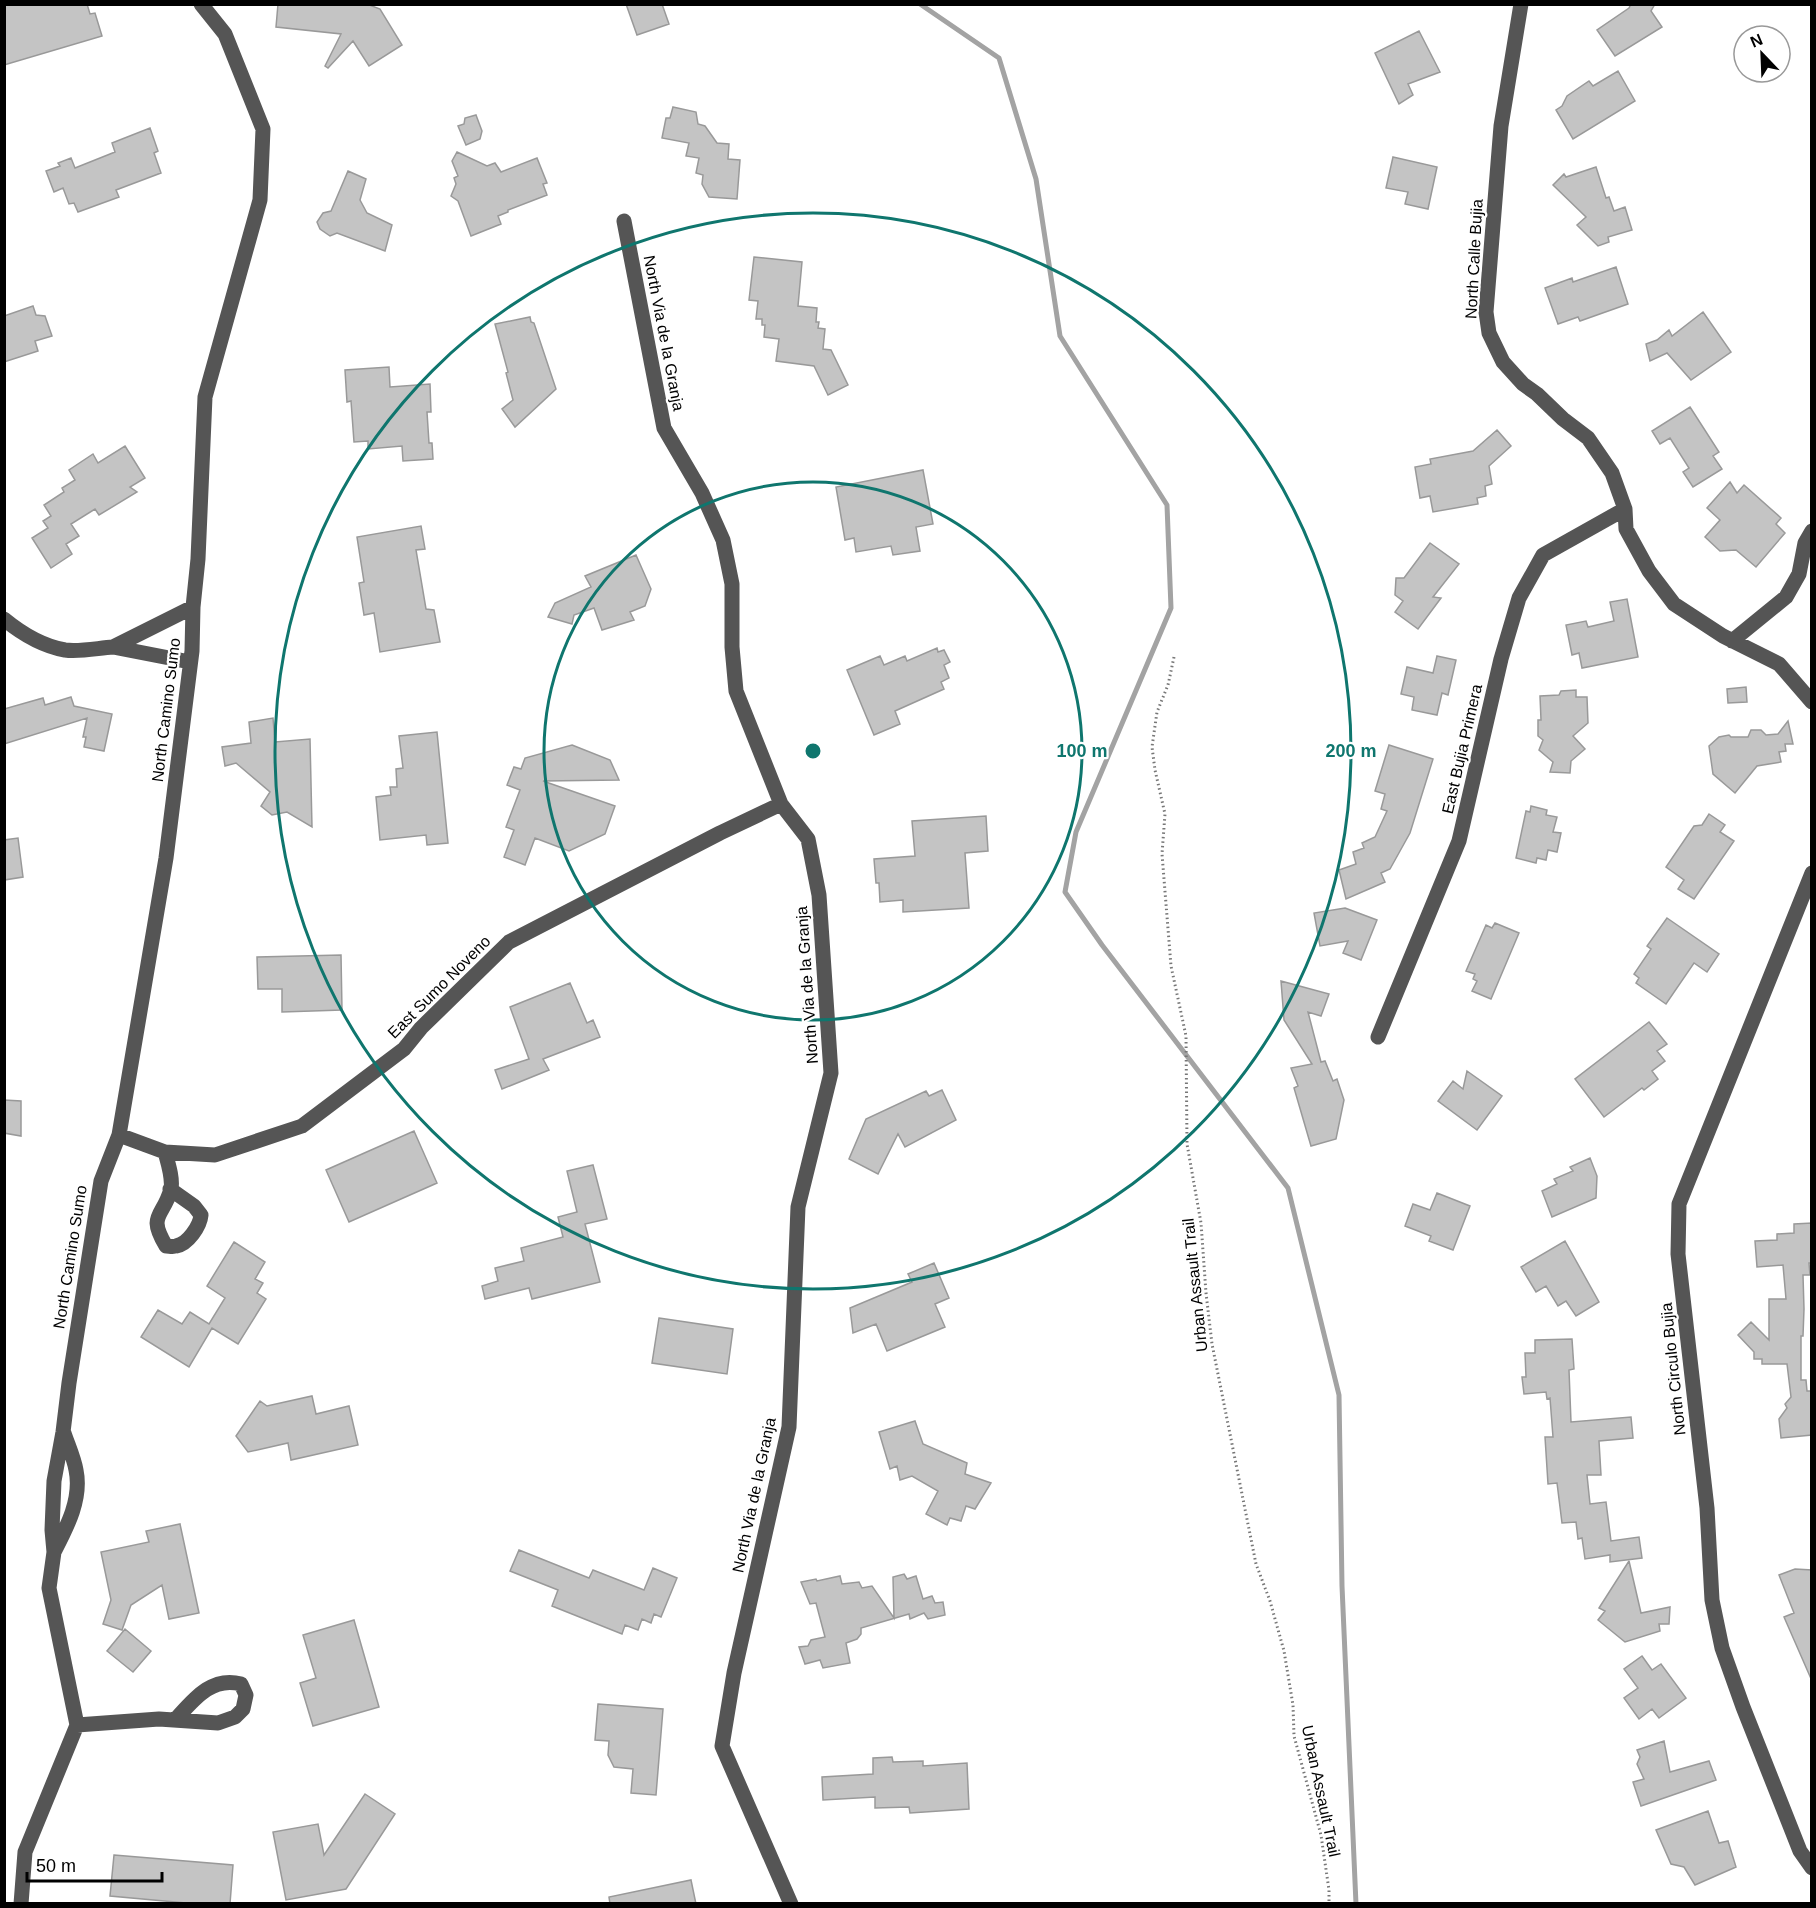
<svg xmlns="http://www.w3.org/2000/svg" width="1816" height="1908" font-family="Helvetica,sans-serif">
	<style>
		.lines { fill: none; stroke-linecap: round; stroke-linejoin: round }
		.stream { stroke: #a3a3a3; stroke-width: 5 }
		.building { fill: #c4c4c4; stroke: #999; stroke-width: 1.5 }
		.path { stroke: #777; stroke-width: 3; stroke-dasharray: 1.5 3; stroke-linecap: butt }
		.minor { stroke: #555; stroke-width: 15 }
		.ring { fill: none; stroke: #0f766e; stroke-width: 3 }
		.labels { text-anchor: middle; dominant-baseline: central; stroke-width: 4.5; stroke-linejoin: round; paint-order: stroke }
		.street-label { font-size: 16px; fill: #000; stroke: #fff }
		.centre { fill: #0f766e; stroke: #fff; stroke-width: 3 }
		.ring-label { font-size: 18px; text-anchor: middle; font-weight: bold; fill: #0f766e; stroke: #fff; stroke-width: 4.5; stroke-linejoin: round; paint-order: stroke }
	</style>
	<rect width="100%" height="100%" fill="#fff"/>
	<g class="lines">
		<path class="stream" d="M920 4 999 58 1036 179 1060 336 1167 505 1171 608 1076 832 1065 892 1102 945 1288 1188 1339 1395 1342 1586 1356 1904"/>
	</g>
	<path class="building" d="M4 4H87L90 14 95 13 102 36 4 65Z
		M278 4H367L380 9 402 45 369 66 353 41 328 68 325 66 341 34 276 27Z
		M626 4H662L669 24 637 35Z
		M1631 4H1655L1651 11 1662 27 1615 56 1597 30 1629 8Z
		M1419 31 1440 72 1408 84 1413 95 1399 104 1375 53Z
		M1618 71 1635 101 1573 139 1556 110 1562 106 1567 96 1589 81 1593 86Z
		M673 107 696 112 698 124 705 126 717 143 729 144 728 159 740 160 737 199 709 197 702 184 703 175 696 173 699 158 686 156 689 143 662 138 666 118H670Z
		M476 115 482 131 480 139 466 145 458 126 464 124 465 118Z
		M150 128 158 151 154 153 161 173 116 190 119 197 78 212 74 203 69 204 63 188 54 192 46 171 60 166 58 163 71 158 75 168 115 152 112 143Z
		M457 152 487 166 495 163 501 172 537 158 547 183 543 184 547 195 508 210V212L498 216 501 224 471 236 458 201 451 196 456 184 454 178 458 176 452 161Z
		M1393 157 1437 167 1428 209 1405 204 1408 192 1386 188Z
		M1596 167 1606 198 1609 197 1614 211 1625 207 1632 230 1608 237 1609 242 1598 246 1577 225 1586 217 1553 185 1564 174 1566 177Z
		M348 171 366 179 360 200 367 213 392 225 385 251 337 233 330 236 320 229 317 222 323 213 331 211Z
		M754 257 802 262 798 306 817 308 816 322H819L818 328 825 329 823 349 831 350 848 385 828 395 814 366 776 361 779 339 764 337 765 325H762V319H756L758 301 749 300Z
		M1616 267 1628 304 1580 321 1578 317 1558 324 1545 288 1572 278 1573 282Z
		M33 306 36 315 45 316 52 336 35 341 38 351 4 362V316Z
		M1703 312 1731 352 1691 380 1667 353 1650 361 1646 344 1657 340 1669 330 1672 336Z
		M530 317 531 322 534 323 556 389 515 427 502 409 513 400 506 373 508 372 495 324Z
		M389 367 390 387 430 384 431 412H427L429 443H432L433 459 403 461 402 446 368 449V441L354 442 351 401 347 402 345 370Z
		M1690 407 1719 452 1713 456 1722 469 1693 487 1683 472 1689 468 1670 438 1660 444 1652 431Z
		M1497 430 1511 446 1489 466 1492 484 1485 486 1486 496 1477 498 1478 504 1433 512 1430 496 1420 498 1415 467 1431 464 1430 459 1473 451Z
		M125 446 145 478 130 487 137 492 99 515 95 509 71 524 79 536 66 544 72 554 51 568 32 538 48 528 43 521 51 516 44 505 64 492 62 488 75 480 69 470 93 454 98 463Z
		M923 470 933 524 916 527 920 551 893 555 891 546 856 552 854 538 845 540 836 487Z
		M1730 482 1737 493 1744 485 1781 518 1776 524 1785 533 1756 567 1736 550 1720 551 1705 537 1720 520 1707 508Z
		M421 526 425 549 416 550 426 609 434 610 440 642 380 652 374 613 364 615 359 583 364 582 357 537Z
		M1430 543 1459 564 1433 597 1441 598 1418 629 1395 612 1403 601 1395 595 1396 578H1404Z
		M636 555 651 589 645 606 630 612 634 620 602 630 594 608 574 615 572 624 548 617 555 603 591 587 585 576Z
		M1627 599 1638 657 1582 668 1579 653 1572 655 1566 625 1586 621 1588 627 1614 621 1610 602Z
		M937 648 938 652 944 650 950 662 944 665 949 678 941 682 944 689 895 711 900 724 874 735 847 670 880 656 884 665 905 656 907 661Z
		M1437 656 1456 660 1448 695 1442 693 1437 715 1412 710 1414 697 1401 694 1407 667 1433 673Z
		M1746 687 1747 702 1728 703 1727 689Z
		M1576 690V697H1587L1588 723 1573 736 1585 749 1571 761 1570 773 1550 772 1553 762 1539 750 1543 740 1538 736V720H1541L1540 696 1559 695 1561 691Z
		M71 697 74 706 112 714 104 751 84 747 86 737H83L87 718 4 744V709L43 698 45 705Z
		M273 718 275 742 310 739 312 827 287 812 272 815 261 806 270 792 236 763 225 766 222 747 251 743 249 722Z
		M1788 721 1793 744H1785L1786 751 1779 752 1781 762 1757 766 1735 793 1713 774 1709 746 1719 737 1729 735 1731 737H1748L1751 730H1761L1766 735 1778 734Z
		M437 732 448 843 427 845 426 835 380 840 376 797 391 795 390 787H397L396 769 403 768 399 736Z
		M572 745 610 760 619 780 543 781 615 806 605 834 569 851 535 838 525 865 504 857 514 830 506 827 520 790 507 785 514 767 521 769 525 758Z
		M1389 745 1433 759 1410 833 1390 869 1381 873 1385 882 1346 899 1339 870 1356 864 1353 852 1364 848 1362 843 1375 837 1387 811 1381 809 1385 794 1375 791Z
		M1531 806 1547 810 1546 815 1557 817 1553 832 1561 833 1557 852 1548 850 1546 860 1537 858 1536 863 1516 858 1526 811 1530 812Z
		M1709 814 1725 825 1720 832 1734 841 1694 899 1678 889 1684 880 1666 867 1694 826 1702 825Z
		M986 816 988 851 965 853 969 908 903 912V900L880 902 879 883H876L874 859 915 856 912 821Z
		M18 838 23 877 4 880V840Z
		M1345 908 1377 920 1361 960 1343 953 1348 941 1320 946 1314 913Z
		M1667 918 1719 954 1707 972 1694 963 1666 1004 1636 983 1639 978 1634 974 1651 949 1647 946Z
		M1495 923 1519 933 1491 999 1472 991 1477 981 1473 979 1475 974 1466 971 1486 925 1492 928Z
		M341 955 342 1010 282 1012V989H258L257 957Z
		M1281 981 1329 994 1321 1016 1308 1012 1321 1062 1325 1061 1333 1081 1337 1079 1344 1100 1336 1139 1311 1146 1294 1088 1298 1086 1291 1068 1312 1064 1284 1020Z
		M570 983 587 1023 593 1020 600 1037 543 1059 549 1070 502 1089 495 1070 529 1059 510 1007Z
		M1649 1022 1667 1044 1657 1051 1665 1061 1652 1071 1658 1079 1644 1090 1642 1088 1604 1117 1575 1079Z
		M1467 1071 1502 1096 1477 1130 1438 1101 1453 1081 1463 1089Z
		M942 1090 956 1120 905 1147 898 1134 878 1174 849 1159 866 1119 926 1091 929 1096Z
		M4 1100 21 1101V1136L4 1133Z
		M414 1131 437 1183 349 1222 326 1170Z
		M1590 1158 1597 1176 1596 1198 1552 1217 1542 1191 1557 1184 1554 1179 1573 1171 1570 1167Z
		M593 1165 607 1219 585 1224 600 1282 532 1299 529 1288 485 1299 482 1286 498 1281 495 1268 524 1261 521 1248 563 1237 558 1217 577 1212 567 1171Z
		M1437 1193 1470 1206 1453 1250 1429 1241 1431 1236 1405 1226 1413 1204 1430 1210Z
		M1812 1223V1263H1809L1810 1275H1803L1804 1309 1803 1336H1801V1380H1806L1807 1391H1812V1435L1781 1438 1779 1419 1787 1408 1785 1404 1791 1397 1787 1364H1762V1359H1754V1352L1738 1335 1751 1322 1769 1340V1299H1786L1783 1265 1757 1267 1755 1241 1777 1240V1234L1794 1233V1224Z
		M1565 1241 1599 1302 1576 1316 1566 1301 1558 1306 1546 1286 1536 1292 1521 1267Z
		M234 1242 265 1262 255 1279 263 1283 257 1293 266 1299 238 1344 212 1328 189 1367 141 1337 158 1310 182 1324 190 1312 209 1324 225 1298 207 1286Z
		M934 1263 949 1298 935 1304 945 1327 887 1351 876 1324 853 1333 850 1308 912 1282 908 1274Z
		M659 1318 733 1329 727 1374 652 1363Z
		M1572 1339 1574 1369 1569 1370 1571 1422 1631 1417 1633 1438 1599 1441 1601 1475H1587L1590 1504 1606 1502 1611 1541 1639 1537 1642 1558 1610 1562V1555L1585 1559 1582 1538 1578 1539 1576 1522 1562 1523 1557 1483 1548 1484 1545 1437H1553L1550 1398 1547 1399 1546 1392 1524 1394 1522 1377H1526L1525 1353H1535V1340Z
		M312 1396 316 1414 349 1406 358 1445 291 1460 288 1443 248 1452 236 1436 260 1401 267 1406Z
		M915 1421 923 1444 967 1463 965 1474 991 1483 975 1509 966 1506 961 1521 950 1518 947 1525 926 1514 938 1491 912 1476 900 1480 897 1466 890 1469 879 1432Z
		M180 1524 199 1613 169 1619 162 1585 131 1605 122 1630 103 1624 111 1600 101 1552 149 1542 146 1531Z
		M519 1550 589 1578 593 1570 644 1590 653 1568 677 1578 661 1617 654 1614 651 1623 642 1619 638 1630 625 1625 622 1634 552 1606 558 1590 510 1571Z
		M1629 1561 1641 1613 1670 1607 1669 1624H1659L1660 1631 1625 1642 1598 1620 1605 1611 1599 1608Z
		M1795 1569 1812 1570V1681L1784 1617 1794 1613 1779 1575Z
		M904 1574 907 1579 916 1576 923 1599 932 1596 935 1603 943 1602 945 1615 928 1619 924 1613 910 1619 909 1614 861 1628V1634L857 1639 846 1643 850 1663 823 1668 820 1660 805 1664 799 1647 808 1646 811 1640 825 1637 816 1603 810 1604 801 1582 816 1579 817 1581 840 1576 842 1584 859 1582 862 1588 872 1586 894 1618 893 1577Z
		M354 1620 379 1707 313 1726 300 1683 316 1678 303 1635Z
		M125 1629 151 1651 133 1672 107 1651Z
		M1642 1656 1652 1670 1661 1664 1686 1698 1659 1718 1652 1709 1639 1719 1624 1698 1638 1688 1624 1669Z
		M598 1704 663 1709 656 1795 631 1793 633 1769 614 1767 608 1755 609 1741 595 1740Z
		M1664 1741 1670 1772 1709 1761 1716 1780 1641 1806 1633 1782 1644 1779 1637 1764 1640 1757 1637 1750Z
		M892 1757 893 1762 923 1761V1766L967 1763 969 1809 910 1813 909 1807 875 1808V1797L823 1800 822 1777 873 1774V1758Z
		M365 1794 395 1814 346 1889 286 1900 273 1832 318 1824 324 1855Z
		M1708 1811 1719 1843 1728 1841 1736 1867 1695 1885 1684 1867 1671 1864 1656 1830Z
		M114 1855 233 1865 230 1904H197L110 1896Z
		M691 1880 696 1904H610L609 1897Z"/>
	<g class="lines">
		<path class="path" d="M1174 657 1168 685 1157 712 1152 747 1155 770 1165 814 1162 854 1171 966 1186 1036 1187 1144 1201 1223 1206 1293 1212 1344 1256 1564 1270 1601 1284 1651 1293 1705 1294 1736 1321 1835 1329 1890V1904"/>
		<path class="minor" d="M1521 4 1501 126 1486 312 1489 333 1503 362 1523 384 1537 394 1563 419 1588 438 1612 473 1625 509 1626 529 1649 571 1674 604 1723 636 1779 664 1812 702
			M624 221 664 428 702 493 723 540 732 584V647L736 691 781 804 808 839 819 895 831 1073 798 1207 789 1427 734 1673 722 1746 791 1904
			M4 619C21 633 43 646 65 650 80 652 98 648 113 647
			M1732 641 1786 597 1799 574 1805 543 1812 531
			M190 662 113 647 193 607
			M1812 873 1679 1204 1678 1254 1707 1508 1712 1600 1722 1648 1743 1707 1800 1851 1812 1868
			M1378 1037 1459 841 1501 659 1519 598 1543 555 1625 509
			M119 1135 165 1152 215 1155 302 1126 404 1049 421 1028 509 942 720 833 781 804
			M165 1152C168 1163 173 1178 171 1189 163 1218 147 1214 166 1246 169 1246 173 1247 176 1246 188 1244 200 1226 201 1215L194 1206 170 1189
			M54 1552C67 1527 82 1499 76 1470 74 1458 68 1445 64 1433
			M77 1725 159 1719 218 1723 235 1717 243 1709 246 1695 241 1684C212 1676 194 1699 176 1719
			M21 1904 25 1852 77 1725 49 1588 54 1552 52 1530 54 1481 63 1432 69 1383 101 1181 119 1135 166 858 192 651 193 607 198 559 205 397 260 200 263 129 225 34 201 4"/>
	</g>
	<g class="ring">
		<circle cx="813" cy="751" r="269"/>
		<circle cx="813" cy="751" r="538"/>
	</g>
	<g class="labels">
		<g class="street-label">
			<text transform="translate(1474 259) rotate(-87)">North Calle Bujia</text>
			<text transform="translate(664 333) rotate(79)">North Via de la Granja</text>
			<text transform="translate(166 710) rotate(-83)">North Camino Sumo</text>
			<text transform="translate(1462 749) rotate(-77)">East Bujia Primera</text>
			<text transform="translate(807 985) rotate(-94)">North Via de la Granja</text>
			<text transform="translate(439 987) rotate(-45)">East Sumo Noveno</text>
			<text transform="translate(70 1257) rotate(-81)">North Camino Sumo</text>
			<text transform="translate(1195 1285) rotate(-96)">Urban Assault Trail</text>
			<text transform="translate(1673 1369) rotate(-96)">North Circulo Bujia</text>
			<text transform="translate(754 1495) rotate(-78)">North Via de la Granja</text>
			<text transform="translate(1321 1791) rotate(78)">Urban Assault Trail</text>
		</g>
	</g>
	<circle cx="813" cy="751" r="9" class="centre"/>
	<g class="ring-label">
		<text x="1082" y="757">100 m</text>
		<text x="1351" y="757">200 m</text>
	</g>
	<rect width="1816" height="1908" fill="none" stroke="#000000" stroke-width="12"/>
	<g transform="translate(1762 54) rotate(337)"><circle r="28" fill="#ffffff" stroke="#999999" stroke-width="1.5"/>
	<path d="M0-4.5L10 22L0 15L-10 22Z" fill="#000000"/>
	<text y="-9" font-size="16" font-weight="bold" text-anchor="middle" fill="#000000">N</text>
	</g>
	<path d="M27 1872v9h135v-9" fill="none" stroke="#000000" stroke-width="3"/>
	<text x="36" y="1872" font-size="18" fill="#000000" stroke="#ffffff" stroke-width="4.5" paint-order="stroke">50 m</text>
</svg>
